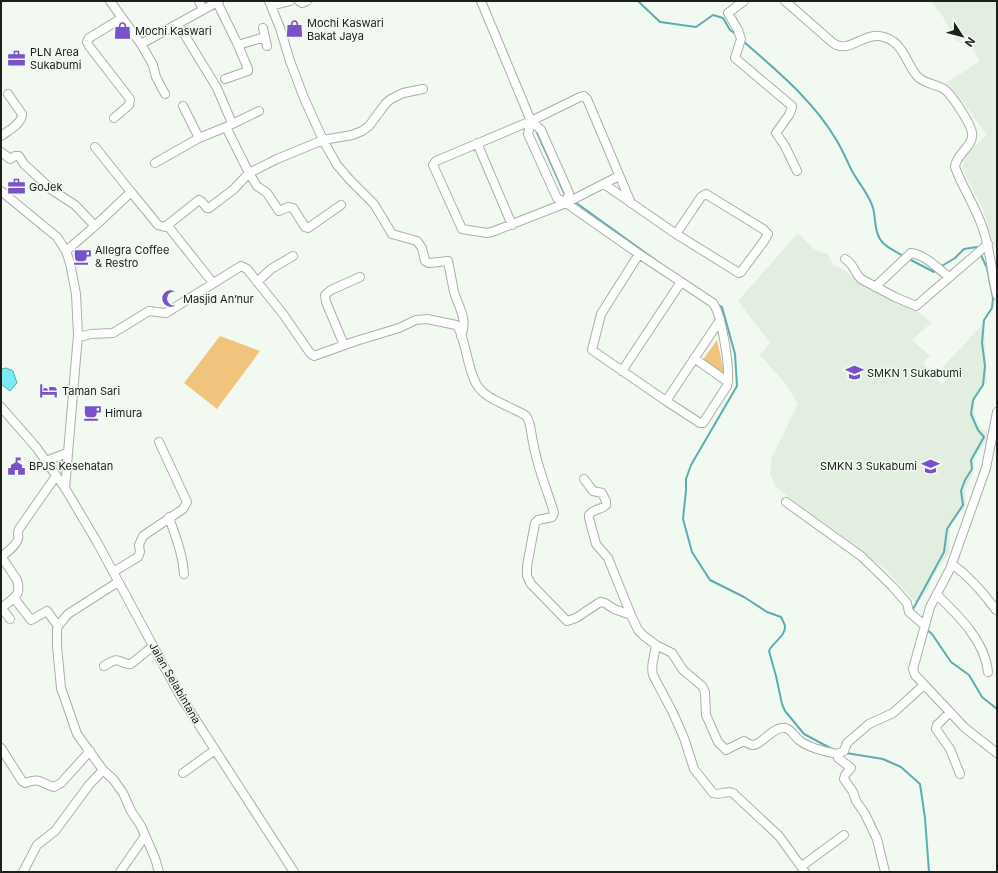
<svg xmlns="http://www.w3.org/2000/svg" width="998" height="873" font-family="Inter,sans-serif">
	<style>
		.built { fill: #e2eee0 }
		.green { fill: #f1c47e }
		.water { fill: #7beaf3; stroke: #5eadb2 }
		.lines { fill: none; stroke-linecap: round; stroke-linejoin: round }
		.stream { stroke: #5eadb2; stroke-width: 2 }
		.minor-casing { stroke: #a9b0a8; stroke-width: 10 }
		.minor { stroke: #fff; stroke-width: 8 }
		.labels { text-anchor: middle; dominant-baseline: central; stroke-width: 3; stroke-linejoin: round; paint-order: stroke }
		.poi-label { font-size: 11px; fill: #1c1f1c; stroke: #f2f9f1; text-anchor: start }
		.street-label { font-size: 11px; fill: #1c1f1c; stroke: #f2f9f1 }
	</style>
	<rect width="100%" height="100%" fill="#f2f9f1"/>
	<path class="built" d="M931 1H997V254L983 209 967 179 962 166 967 153 987 135 957 94 946 83 980 61 966 37 957 42 943 17Z
		M798 233 814 249 823 253H827L834 266 843 269 859 282 919 312 931 323 912 340 930 356 923 363 942 384 950 377 942 368 984 323 987 383 977 392 974 411 977 425 987 432V440L976 455 972 476 965 490 966 505 950 525 949 553 932 578 929 588 917 604 888 572 835 530 791 499 775 486 770 474 772 457 798 404 785 383 760 355 770 343 738 301Z"/>
	<path class="green" d="M220 336 260 351 217 409 184 383Z
		M717 340 725 376 702 361Z"/>
	<path class="water" d="M6 368 13 371 17 383 10 391 1 384V369Z"/>
	<g class="lines">
		<path class="stream" d="M638 1 660 22 696 27 713 15 723 18 730 30 737 35
			M743 41C777 71 814 101 837 141 843 151 847 161 852 171 859 184 869 194 873 208 876 219 874 234 883 243 888 248 897 252 903 256
			M535 128 565 195
			M575 202 661 264
			M909 259 934 272 937 270
			M940 267 955 258 964 249 977 247 978 249
			M717 304 722 307 735 354 737 386 691 465 686 479V490L683 519 692 552 710 580 744 597 767 612 781 617C782 619 784 623 785 626 786 636 772 643 769 651L776 676 782 704 785 711 804 734 832 749
			M912 611 944 552 947 529 963 505 961 491 965 480 972 469 971 460 984 437 978 430 971 414 973 400 983 385 985 366 982 343 984 320 992 308 993 298 987 268 980 253
			M926 629 932 634 951 662 969 675 982 697 997 709
			M846 753 883 759 901 767 920 784 925 818 929 872"/>
		<defs>
			<path id="minor" d="M110 1 141 44 219 1
				M199 1 203 10
				M269 1 280 28 290 61 304 98 323 140 337 165 350 180 374 204 392 234 417 241 422 248 425 261 429 263 448 261C450 271 452 282 454 292 459 308 468 319 461 336
				M299 1 302 3 307 1
				M481 1 531 121 541 130 569 193 566 203
				M744 1 728 13 738 30 741 39 735 58 792 106V107L789 115 776 133 785 146 797 171
				M785 1 833 43C848 54 862 34 879 36 903 39 905 62 917 76 923 83 934 84 942 88 950 91 971 124 972 133 974 146 956 154 955 167 963 189 976 207 983 229 991 251 991 273 997 295
				M217 2 238 45 248 69V71L245 72 225 79
				M271 6 290 1
				M178 24 217 88 232 123
				M263 28 265 37
				M141 44 153 65 156 77 165 94
				M238 45 265 37 267 46
				M183 106 199 138
				M114 118 129 105 130 99 89 46 87 42 89 38 122 18
				M531 121 528 134 557 198 566 203 639 254 713 303C722 316 731 371 727 386L703 423H700L666 401 592 350 601 314 639 254
				M226 127 249 173 257 186 267 193 279 211 288 207 293 208 305 227 308 228 341 205
				M1 136C8 131 22 124 22 114L8 94
				M477 143 512 225
				M95 147 131 192
				M1 152 10 159 15 156H19L24 164 52 190 75 205 95 226
				M155 163 199 138 226 127 259 111
				M619 176 566 203 492 232 487 233 462 229 433 165 436 161 531 121 580 97 584 96 587 99 631 203
				M604 184 676 234 739 273 741 272 764 241 768 234 763 229 706 194 701 197 676 234
				M1 191 57 237 66 251 70 263 76 294 78 335 65 488
				M167 225 213 283
				M66 251 95 226 131 192 158 225 165 227 199 200 202 202 207 208H209L234 189 249 173 277 159 323 140 352 135 362 131 369 126 386 103 391 99 403 93 423 89
				M845 259C854 264 854 272 861 279L895 297 916 306 988 244
				M257 282 271 269 293 256
				M875 287 911 253C926 255 938 269 949 277
				M78 335 83 336 91 334 113 333 149 311 166 313 241 266 247 269 283 314 310 353 314 356 356 341 399 328 416 320 427 319 456 325C465 333 467 370 477 385 485 398 502 403 515 410 519 412 523 413 526 416 531 421 531 435 533 442 537 467 547 489 554 513L552 517 538 520 535 523 527 566V576L531 584 567 621 576 618 600 602 605 603 614 609 631 615 638 630 644 636 656 645 672 653 683 670 702 686 705 692 706 715 718 742 726 750 744 741C747 743 750 745 753 745 763 744 773 726 785 728 790 728 795 737 799 740 809 748 824 751 837 754L844 751 847 743 869 724 893 713 924 685
				M344 345 326 302 325 295 331 290 360 277
				M694 358 728 382
				M622 371 681 282
				M666 401 720 320
				M1 407 36 447 65 488 97 542 179 694 294 872
				M997 412 986 468 950 569 930 607 913 669 915 675 965 728 997 753
				M46 461 67 453
				M584 479 593 491 602 493 606 501V505C601 510 593 509 589 515V518L596 544 608 558 631 615
				M786 502 861 556 892 586 907 603 909 612 924 625
				M169 517C175 536 183 554 184 574
				M1 556 17 580C22 597 13 597 3 607V610L10 619
				M1 557C7 552 16 546 18 539 19 535 17 533 19 529L56 476
				M952 564C970 577 983 592 996 610
				M113 572 138 557 140 552 139 545 143 536 183 509 187 502 159 442
				M118 582 68 614 58 626 57 630V646L61 688 77 734 103 770 113 779 123 793 131 811 141 826 155 858 159 872
				M937 595C958 615 985 641 988 672
				M14 598 31 620 47 611 58 626
				M656 645C655 656 650 664 653 675L673 713 684 738 694 769 713 793C720 796 726 790 733 793L779 836 805 872
				M104 666C123 654 116 664 131 664L153 646
				M950 712 937 725 936 729 950 749 960 774
				M1 748 22 781 25 783C42 777 39 783 54 787L61 783 90 751
				M837 754 838 758 851 768 845 775 844 779 853 792 856 801 865 814 877 839 885 872
				M183 773 215 750
				M802 866 844 835
				M23 872 37 845 55 831 89 785 103 770
				M120 872 145 836"/>
		</defs>
		<use href="#minor" class="minor-casing"/>
		<use href="#minor" class="minor"/>
	</g>
	<defs>
		<symbol id="shop-bare" viewBox="-9 -9 18 18"><path d="M-5-2.5h2.3a2.7 3.5 0 0 1 5.4 0H5L5.5 6h-11ZM-1.5-2.5h3a1.5 2.3 0 0 0-3 0Z" fill="#7951ca" stroke="#f2f9f1" stroke-width="2.5" paint-order="stroke"/></symbol>
		<symbol id="office-bare" viewBox="-9 -9 18 18"><path d="M-6-3h4V-5.5h4V-3h4V5H-6ZM-1-4.5V-3h2v-1.5ZM-6 0V1H6V0Z" fill="#7951ca" stroke="#f2f9f1" stroke-width="2.5" paint-order="stroke"/></symbol>
		<symbol id="cafe-bare" viewBox="-9 -9 18 18"><path d="M-5.5-4.5H6V0H3Q3 3.5 0 3.5H-2.5Q-5.5 3.5-5.5 0ZM3-3.2v2h1.7v-2ZM-6 4.5H4V6H-6Z" fill="#7951ca" stroke="#f2f9f1" stroke-width="2.5" paint-order="stroke"/></symbol>
		<symbol id="mosque-bare" viewBox="-9 -9 18 18"><path d="M3.5-4.9A6 6 0 1 0 3.5 4.9A5 5 0 1 1 3.5-4.9Z" fill="#7951ca" stroke="#f2f9f1" stroke-width="2.5" paint-order="stroke"/></symbol>
		<symbol id="school-bare" viewBox="-9 -9 18 18"><path d="M0-5L7-2L0 1L-7-2ZM-4 1L0 2.5L4 1V4Q0 6-4 4Z" fill="#7951ca" stroke="#f2f9f1" stroke-width="2.5" paint-order="stroke"/></symbol>
		<symbol id="hotel-bare" viewBox="-9 -9 18 18"><path d="M-6-4.5h1.5V1H6V5H4.5V3h-9V5H-6ZM-4 0a1.8 1.8 0 1 1 3.6 0ZM.5 0V-2.5h3Q6-2.5 6 0Z" fill="#7951ca" stroke="#f2f9f1" stroke-width="2.5" paint-order="stroke"/></symbol>
		<symbol id="civic-bare" viewBox="-9 -9 18 18"><path d="M-.6-6.5H3V-4.5H.6V-3L4-1V1h2V6H-6V1h2V-1L-.6-3ZM-1.2 2.5V6h2.4V2.5Z" fill="#7951ca" stroke="#f2f9f1" stroke-width="2.5" paint-order="stroke"/></symbol>
	</defs>
	<g fill-rule="evenodd">
		<use href="#shop-bare" x="282" y="16" width="25" height="25"/>
		<use href="#shop-bare" x="110" y="18" width="25" height="25"/>
		<use href="#office-bare" x="4" y="46" width="25" height="25"/>
		<use href="#office-bare" x="4" y="174" width="25" height="25"/>
		<use href="#cafe-bare" x="70" y="244" width="25" height="25"/>
		<use href="#mosque-bare" x="158" y="286" width="25" height="25"/>
		<use href="#school-bare" x="842" y="360" width="25" height="25"/>
		<use href="#hotel-bare" x="36" y="378" width="25" height="25"/>
		<use href="#cafe-bare" x="80" y="400" width="25" height="25"/>
		<use href="#civic-bare" x="4" y="454" width="25" height="25"/>
		<use href="#school-bare" x="918" y="454" width="25" height="25"/>
	</g>
	<g class="labels">
		<g class="poi-label">
			<text x="307" y="23">Mochi Kaswari<tspan x="307" dy="13">Bakat Jaya</tspan></text>
			<text x="135" y="31">Mochi Kaswari</text>
			<text x="30" y="52">PLN Area<tspan x="30" dy="13">Sukabumi</tspan></text>
			<text x="29" y="187">GoJek</text>
			<text x="95" y="250">Allegra Coffee<tspan x="95" dy="13">&amp; Restro</tspan></text>
			<text x="183" y="299">Masjid An’nur</text>
			<text x="867" y="373">SMKN 1 Sukabumi</text>
			<text x="62" y="391">Taman Sari</text>
			<text x="105" y="413">Himura</text>
			<text x="29" y="466">BPJS Kesehatan</text>
			<text x="917" y="466" text-anchor="end">SMKN 3 Sukabumi</text>
		</g>
		<g class="street-label">
			<text transform="translate(175 683) rotate(60)">Jalan Selabintana</text>
		</g>
	</g>
	<rect width="998" height="873" fill="none" stroke="#1c1f1c" stroke-width="4"/>
	<g transform="translate(962 36) rotate(126)" stroke="#f2f9f1" stroke-width="3" paint-order="stroke">
	<path d="M0-3L7 15L0 10L-7 15Z" fill="#1c1f1c"/>
	<text y="-6" font-size="11" font-weight="bold" text-anchor="middle" fill="#1c1f1c">N</text>
	</g>
</svg>
